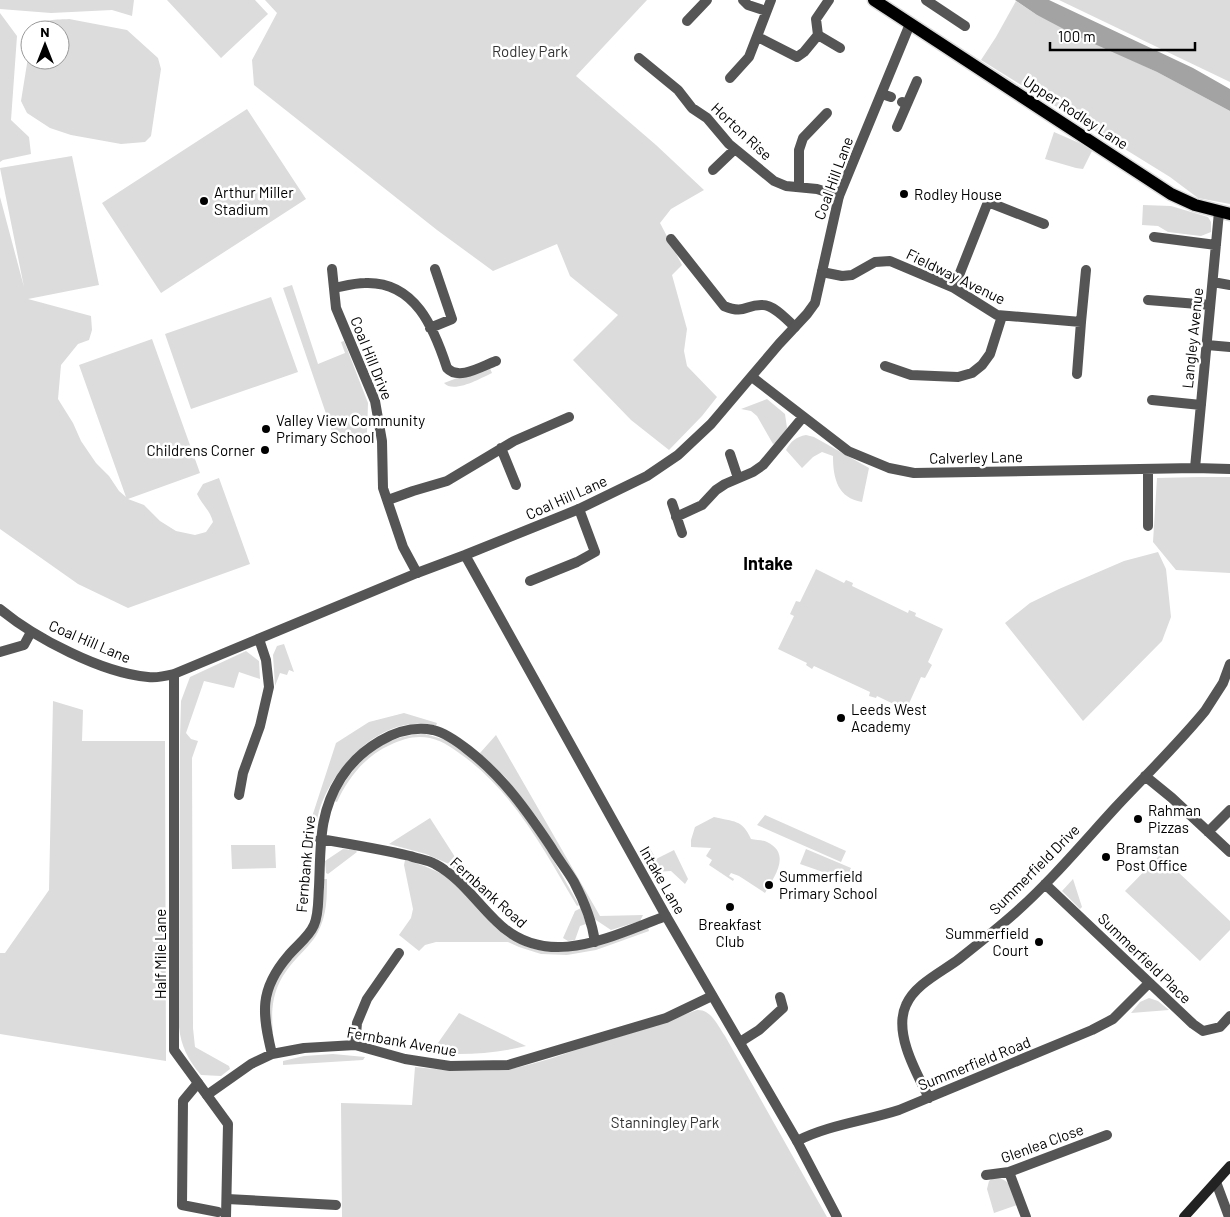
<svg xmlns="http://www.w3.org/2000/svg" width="1230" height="1217" font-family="Barlow,sans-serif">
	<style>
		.green { fill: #dcdcdc }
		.water { fill: #a3a3a3 }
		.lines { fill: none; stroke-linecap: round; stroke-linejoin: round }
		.primary-casing { stroke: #dbdbdb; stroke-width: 15 }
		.minor { stroke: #555; stroke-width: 10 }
		.tertiary { stroke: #555; stroke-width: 10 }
		.secondary { stroke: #222; stroke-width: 10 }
		.primary { stroke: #000; stroke-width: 12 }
		.poi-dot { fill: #000; stroke: #fff; stroke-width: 2 }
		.labels { text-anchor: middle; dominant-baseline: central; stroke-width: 5; stroke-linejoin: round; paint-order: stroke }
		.park-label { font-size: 15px; fill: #333; stroke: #fff }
		.street-label { font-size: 15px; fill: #000; stroke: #fff }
		.poi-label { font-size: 15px; fill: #000; stroke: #fff; text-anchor: start }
		.quarter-label { font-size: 18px; font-weight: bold; fill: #000; stroke: #fff }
	</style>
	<rect width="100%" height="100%" fill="#fff"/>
	<path class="green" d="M0 0H134L132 16 112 10 51 13 0 9Z
		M167 0H255L268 14 221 58Z
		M265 0H647L576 76 656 145 704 190 671 209 660 223 682 265 672 275 687 329 684 351 687 366 717 397 702 416 669 450 631 420 573 360 618 315 570 276 557 244 493 271 437 230 254 85 252 60 277 13Z
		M1059 0H1230V82Z
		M1016 1 1037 15 1157 72 1230 111V204L1198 198 1170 177 981 60 996 37Z
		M0 13 17 36 11 120 29 137 31 154 3 160 0 162Z
		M69 19 127 30 158 58 161 69 151 136 145 142 121 144 71 135 50 128 27 113 21 101 30 45V60H60V30H34C40 18 58 20 69 19Z
		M247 109 306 199 161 293 102 203Z
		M1054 132 1093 149 1083 169 1076 168 1045 159Z
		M72 156 99 285 28 299 91 316 92 330 89 340 78 344 61 365 58 399 73 423 81 441 96 463 109 476 119 491 126 497 79 365 152 339 200 473 128 499 144 505 160 521 176 531 195 535 206 532 213 522C210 510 202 505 197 494L203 484 219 478 250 564 128 608 78 584 0 529V197L24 287 0 168Z
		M1143 205 1171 206 1208 217 1211 222V232L1201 236 1168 232 1158 226 1142 225Z
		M292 285 318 364 345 353 341 342 344 341 368 403 367 433 331 445 334 437 283 288Z
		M271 297 298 372 191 409 165 334Z
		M489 366 492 373C481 378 454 394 444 383Z
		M767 399 785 414 787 428 778 442 773 444 757 416 751 411 741 409Z
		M806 435 814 437 869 468 862 502C838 498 833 479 833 456L822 452 813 457 802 468 786 450C791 441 796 437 806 435Z
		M1198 477H1230V573L1176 570 1153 542 1157 478Z
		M1158 552 1166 569 1171 617 1162 641 1083 721 1005 623 1030 603 1059 589 1124 561Z
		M816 569 844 583 846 580 853 583 852 586 908 613 909 610 916 613 915 616 943 629 928 662 932 665 925 678 921 677 906 710 877 696 876 698 869 696 870 692 814 666 812 669 806 665 807 663 778 649 794 616 790 614 796 601 800 602Z
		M284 644 294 672 289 670 287 675 280 673 275 686 273 655 277 646Z
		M246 651 259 661 260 679 239 672 234 688 204 681 186 733 191 739 198 741 192 758 193 1028 195 1047 229 1066 230 1069 221 1076 201 1075C188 1060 181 1046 179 1027L180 737 181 701 190 677Z
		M53 701 83 710 82 741H165L166 1061 0 1034V953H5L49 890Z
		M404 713 437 723 436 726C387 713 341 758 323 800 317 814 315 829 313 845L308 844 310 823 336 743 369 722Z
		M425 734 446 740 454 744 480 765 513 799 551 856 579 905 577 906C546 853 516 796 466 758 455 750 444 741 430 738 415 735 403 739 390 745 365 756 348 778 337 802L334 801C353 763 380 735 425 734Z
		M496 735 600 916 643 915 640 921 611 930 593 918 584 896 539 820 506 778 480 753Z
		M765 815 846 851 841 862 757 825Z
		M714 817C734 822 742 819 751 839 756 840 763 840 767 842 792 854 774 877 765 893L739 876 731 873 729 876 734 879 733 881 709 865 712 860 706 856 711 848 691 847V840L695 827Z
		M430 818 471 882 469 884 449 864 426 854 389 844Z
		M231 845H275L276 868 232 869Z
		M648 845 656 859 674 850 688 879 685 884 671 871 653 872 641 849Z
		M343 849 355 850 357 852 328 874 326 873 325 861Z
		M806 849 851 868 846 880 800 864Z
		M1160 855 1230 921V930L1200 961 1125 891Z
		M405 860C423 865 440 871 455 883 470 900 485 919 502 933 548 969 600 945 648 927L649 931 596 950 567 955 541 954 519 947 508 942H436L425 945 419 951 399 935 411 918 413 909 404 865Z
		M324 879H327C327 897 327 915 318 932 313 942 304 950 296 959 275 982 270 1001 273 1033H270L269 1006 272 988 323 905Z
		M1073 879 1082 907 1080 909 1062 891Z
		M581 908 586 924 580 926 575 940 568 941 563 938 575 911Z
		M1149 998 1158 1001 1169 1010 1131 1013 1140 1002Z
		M697 1010C711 1009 718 1026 725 1036L827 1217H342L341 1103 412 1105 415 1067C448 1071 482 1073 515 1068 539 1063 564 1054 588 1046 625 1035 661 1024 697 1010Z
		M459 1013 526 1046C494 1054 464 1055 431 1053Z
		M333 1054 365 1057 363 1060 283 1065V1061L304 1056Z
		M993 1178C1011 1177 1011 1190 1017 1205L994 1213 987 1189 989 1181Z"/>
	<path class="water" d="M1015 0H1049L1193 68 1230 89V111L1157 72 1079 37 1037 15Z"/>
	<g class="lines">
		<defs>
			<path id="primary" d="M874 0 1171 194 1195 205 1230 214"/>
		</defs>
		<use href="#primary" class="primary-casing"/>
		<path class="minor" d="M743 0 748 5 766 11
			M926 0 965 26
			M687 21 707 0
			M818 35 840 48
			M758 37 797 57 804 52 818 35 816 19 829 0
			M639 58 678 90 692 108 707 118 729 144 774 181 786 186 817 189 839 196
			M730 78 749 57 771 0
			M882 94 891 97
			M902 102 907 104 917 81
			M897 127 907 104
			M713 170 735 149
			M799 186V150L803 138 827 113
			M1154 237 1216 245
			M671 239 724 306C746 315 745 304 763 305 774 305 787 320 795 327
			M332 269 336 308 375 401 382 441 383 488 403 547 417 573
			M822 272 842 276 852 275 875 262 890 261 954 288 997 315 1081 322 1086 270
			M1213 282 1230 285
			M334 288C344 286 355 283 365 283 415 281 434 328 447 368 459 381 482 366 496 361
			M954 288 988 202 1044 224
			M1148 300 1210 305
			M430 328 452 319 435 269
			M1207 345 1230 347
			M885 366 911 375 958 377 972 373 982 365 990 354 1002 316
			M1077 374 1081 322
			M752 377 848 451 889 468 914 473 1195 468 1230 469
			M1152 400 1201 405
			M501 448 516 485
			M730 454 738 478
			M1195 468 1219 212
			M388 500 413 491 447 481 514 441 569 417
			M672 503 682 533
			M676 517 702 505 716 490 725 484 753 472 763 465 803 417
			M1148 526V469
			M530 581 577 562 595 552 579 509
			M0 652 24 645 31 632
			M1145 776 1172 798 1230 852
			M239 795 243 773 260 726 269 687 266 660 259 639
			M1208 832 1230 810
			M320 839C350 844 380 849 410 856 418 859 428 860 435 864 461 878 475 901 496 921 546 972 611 936 666 916
			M1045 884 1193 1024 1203 1031 1220 1027 1230 1016
			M740 1042 759 1030 783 1008 780 997
			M355 1045 357 1023 367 999 399 953
			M272 1054C262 1013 259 990 288 956 296 946 309 937 314 925 319 914 318 899 319 887 321 847 318 814 341 778 359 750 397 723 433 730 446 733 458 742 468 750 503 777 527 811 551 847 558 859 567 870 574 882 584 901 592 921 595 942
			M198 1083 183 1101 182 1205 218 1212
			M207 1095 251 1064 272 1054 304 1048 355 1045 405 1059 450 1066 508 1065 666 1018 712 996
			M929 1098C917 1074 893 1033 906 1005 915 984 942 972 959 959 978 944 997 929 1015 913 1051 881 1082 844 1115 808 1145 776 1177 745 1205 711L1223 683 1230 664
			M797 1141C828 1125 865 1121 899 1110L1092 1030 1113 1019 1148 984
			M1009 1172 1026 1217
			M986 1175 1009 1172 1107 1135
			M1216 1182 1229 1217
			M227 1199 336 1205"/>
		<path class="tertiary" d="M465 555 666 916 797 1141 837 1217
			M0 609C35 638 102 673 148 677 156 678 166 676 174 674L417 573 465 555 579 509 647 476 678 455 711 424 779 344 807 314 815 303 839 196 910 24
			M174 674V1050L228 1124 226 1217"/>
		<path class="secondary" d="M1184 1217 1230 1166"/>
		<use href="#primary" class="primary"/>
	</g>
	<g class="poi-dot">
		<circle cx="904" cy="194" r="5"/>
		<circle cx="204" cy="201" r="5"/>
		<circle cx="266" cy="429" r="5"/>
		<circle cx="265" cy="450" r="5"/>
		<circle cx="841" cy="718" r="5"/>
		<circle cx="1138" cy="819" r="5"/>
		<circle cx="1106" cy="857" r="5"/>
		<circle cx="769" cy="885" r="5"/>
		<circle cx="730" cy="907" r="5"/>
		<circle cx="1039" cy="942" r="5"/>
	</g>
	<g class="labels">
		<g class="park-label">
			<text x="530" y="51">Rodley Park</text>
			<text x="665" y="1122">Stanningley Park</text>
		</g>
		<g class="street-label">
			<text transform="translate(1076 112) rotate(33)">Upper Rodley Lane</text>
			<text transform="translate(742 131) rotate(43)">Horton Rise</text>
			<text transform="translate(833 178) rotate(-70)">Coal Hill Lane</text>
			<text transform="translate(956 276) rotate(26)">Fieldway Avenue</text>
			<text transform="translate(1192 338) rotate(-84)">Langley Avenue</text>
			<text transform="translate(372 358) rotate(68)">Coal Hill Drive</text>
			<text transform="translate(976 457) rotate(-1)">Calverley Lane</text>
			<text transform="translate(566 497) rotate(-24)">Coal Hill Lane</text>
			<text transform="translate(90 641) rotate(23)">Coal Hill Lane</text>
			<text transform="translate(305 864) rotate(-85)">Fernbank Drive</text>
			<text transform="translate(1034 869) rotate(-45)">Summerfield Drive</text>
			<text transform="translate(663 880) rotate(60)">Intake Lane</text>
			<text transform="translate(489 892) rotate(42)">Fernbank Road</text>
			<text transform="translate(160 954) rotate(-90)">Half Mile Lane</text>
			<text transform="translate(1145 958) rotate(44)">Summerfield Place</text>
			<text transform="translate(402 1041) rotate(10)">Fernbank Avenue</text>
			<text transform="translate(974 1063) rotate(-22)">Summerfield Road</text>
			<text transform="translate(1042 1143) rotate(-20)">Glenlea Close</text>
		</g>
		<g class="poi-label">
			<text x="214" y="192">Arthur Miller<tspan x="214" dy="17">Stadium</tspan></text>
			<text x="914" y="194">Rodley House</text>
			<text x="276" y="420">Valley View Community<tspan x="276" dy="17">Primary School</tspan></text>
			<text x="255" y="450" text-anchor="end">Childrens Corner</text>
			<text x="851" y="709">Leeds West<tspan x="851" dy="17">Academy</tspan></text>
			<text x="1148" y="810">Rahman<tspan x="1148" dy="17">Pizzas</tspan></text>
			<text x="1116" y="848">Bramstan<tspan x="1116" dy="17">Post Office</tspan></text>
			<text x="779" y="876">Summerfield<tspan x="779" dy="17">Primary School</tspan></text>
			<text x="730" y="924" text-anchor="middle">Breakfast<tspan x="730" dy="17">Club</tspan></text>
			<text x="1029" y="933" text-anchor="end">Summerfield<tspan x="1029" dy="17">Court</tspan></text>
		</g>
		<g class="quarter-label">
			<text x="768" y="563">Intake</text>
		</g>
	</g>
	<g transform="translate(45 45)"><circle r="24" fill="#ffffff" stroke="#999999"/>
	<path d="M0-4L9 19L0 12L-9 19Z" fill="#000000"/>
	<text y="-8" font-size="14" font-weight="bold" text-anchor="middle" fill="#000000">N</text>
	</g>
	<path d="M1050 42v8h145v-8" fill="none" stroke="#000000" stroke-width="2.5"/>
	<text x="1058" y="42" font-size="15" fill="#000000" stroke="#ffffff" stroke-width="4" paint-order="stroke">100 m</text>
</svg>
